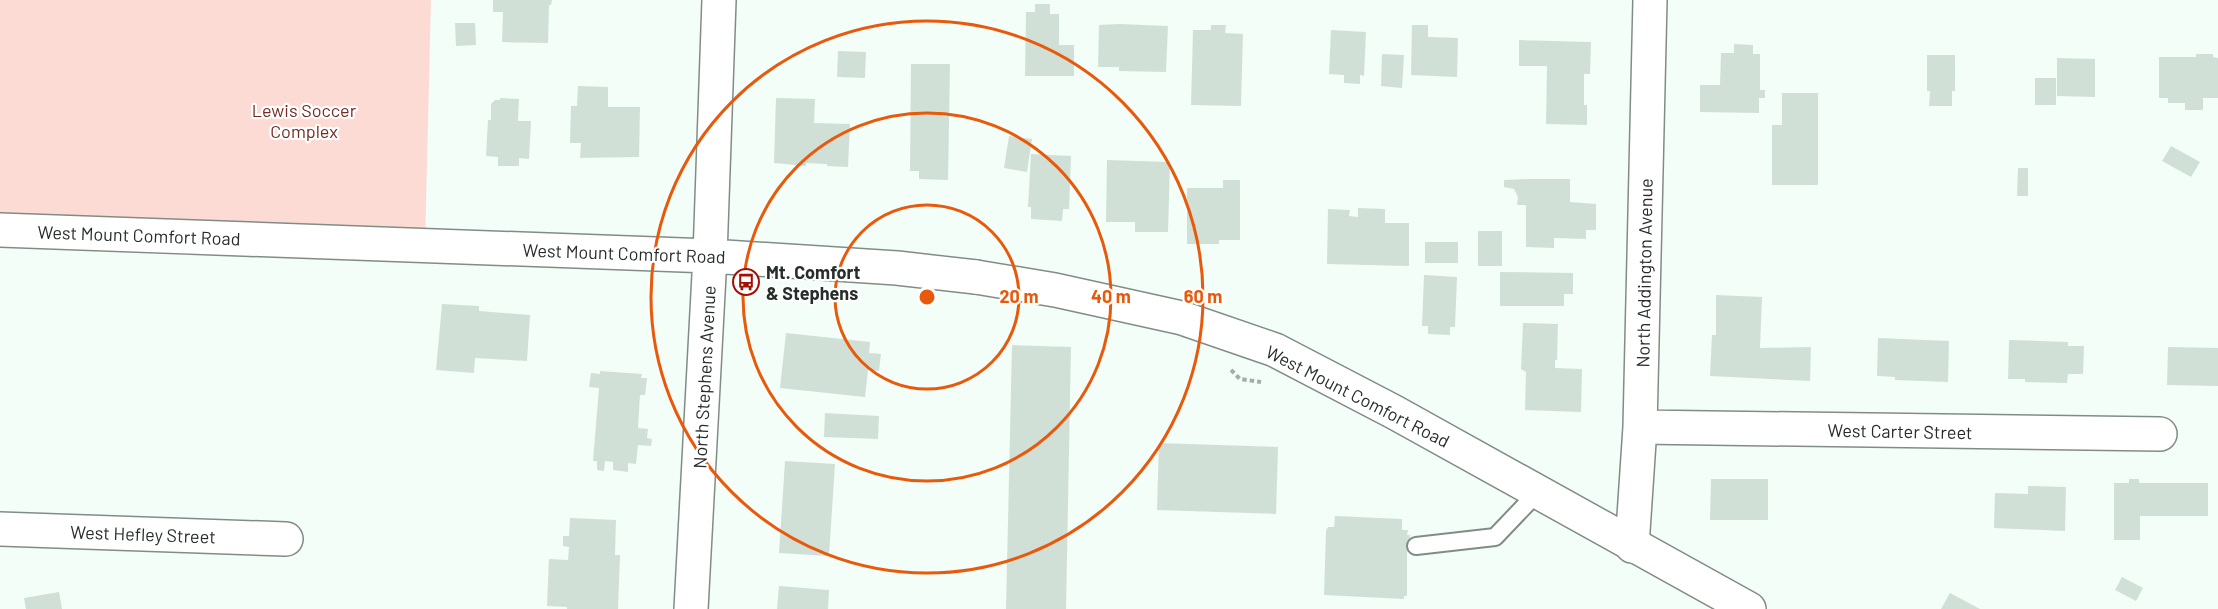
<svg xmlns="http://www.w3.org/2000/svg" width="2218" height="609" font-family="Barlow,sans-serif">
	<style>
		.green { fill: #fddbd5 }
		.building { fill: #d1e0d7 }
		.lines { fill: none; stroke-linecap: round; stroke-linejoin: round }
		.service-casing { stroke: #808d85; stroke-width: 20 }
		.minor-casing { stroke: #808d85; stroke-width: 36 }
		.tertiary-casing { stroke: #808d85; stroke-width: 36 }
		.path { stroke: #a4aea8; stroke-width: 4; stroke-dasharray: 4.5 3; stroke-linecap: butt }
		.service { stroke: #fff; stroke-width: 16 }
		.minor { stroke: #fff; stroke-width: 33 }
		.tertiary { stroke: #fff; stroke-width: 33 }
		.ring { fill: none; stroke: #e8590c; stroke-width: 3 }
		.labels { text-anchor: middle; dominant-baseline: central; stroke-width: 4.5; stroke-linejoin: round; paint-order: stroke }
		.park-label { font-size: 18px; fill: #742b22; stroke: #fff }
		.street-label { font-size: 18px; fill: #272d29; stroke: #fff }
		.poi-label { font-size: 18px; font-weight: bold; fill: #272d29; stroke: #fff; text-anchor: start }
		.centre { fill: #e8590c; stroke: #fff; stroke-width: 3 }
		.ring-label { font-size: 18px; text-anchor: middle; font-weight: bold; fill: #e8590c; stroke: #fff; stroke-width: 4.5; stroke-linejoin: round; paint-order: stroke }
	</style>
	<rect width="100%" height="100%" fill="#f2fef7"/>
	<path class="green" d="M0 0H431L425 246 0 230Z"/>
	<path class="building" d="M493 0H552L551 5H549L548 43 502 42 503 12H493Z
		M1035 4H1050V14H1059V45H1074V76H1025L1026 12H1035Z
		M455 23H475L476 45 456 46Z
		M1120 24 1168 26 1166 72 1119 71V67H1098L1099 25Z
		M1211 25H1226L1225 33 1243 34 1241 106 1191 105 1193 30H1211Z
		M1412 25H1428V37L1458 38 1457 77 1411 75Z
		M1331 30 1366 32 1364 76 1360 75V84L1344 83V75L1329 74Z
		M1519 40 1591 42 1590 74H1584V105H1587V125L1546 124 1547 66H1519Z
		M1734 44 1753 45V54H1760V90H1765V98H1759V113L1700 112V85H1720L1721 53H1734Z
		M838 51 866 52 865 78 837 77Z
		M1382 54 1404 55 1402 88 1381 86Z
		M2196 54H2213V57L2218 58V98H2203V110H2185V103H2168V98H2159V57H2196Z
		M1927 55H1955V91H1952V106H1929L1930 91H1927Z
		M2057 58 2095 59V97L2057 96Z
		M911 64H950L948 180 919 179V171H910Z
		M2035 78H2056V105H2035Z
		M578 86 608 87V107H640L639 157 580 158 581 143H570L571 106H577Z
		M1782 93H1818V185H1772V125H1782Z
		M500 98 519 99 518 121H531L529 159 519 158V166H498V157L486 156 488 120H491V104L495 100H500Z
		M776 98 815 99 814 123 850 124 848 167 827 166V164L806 163V166L774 163Z
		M1009 136 1032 139 1027 172 1004 168Z
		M2171 146 2200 162 2191 177 2162 161Z
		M1031 154 1071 156 1069 209H1063L1062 221 1031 219V207H1028Z
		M1107 160 1170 162 1168 232H1135V222H1106Z
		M2018 168H2028V196H2017Z
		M1528 179H1570V202L1596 204V230H1586V239L1554 238V248L1526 247V205H1517L1518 197 1514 189 1504 187V180Z
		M1223 180H1240V240H1219V244H1187V188H1223Z
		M1358 208 1385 209V223H1409V266L1327 264 1328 209 1350 210 1349 216 1358 217Z
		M1478 231H1502V266H1478Z
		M1425 242H1458V263H1425Z
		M1500 272 1573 273V294H1564V306H1500Z
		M1424 275 1457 277 1455 327H1450V335L1428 334V326H1422Z
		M1716 295 1762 297 1760 348 1811 347 1810 381 1710 376 1712 335H1716Z
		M442 304 479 306V311L530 315 527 361 475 358 474 373 436 370Z
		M1523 323 1558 324 1557 360H1555V368L1582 369 1581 412 1525 410 1526 372 1521 369Z
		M786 333 870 342 869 353 881 354 879 371 868 370 865 397 780 388Z
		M1878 338 1949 341 1948 382 1895 380V377L1877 376Z
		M2009 340 2068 342V346H2084L2083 374H2068L2067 383 2025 382V379H2008Z
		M1012 345 1071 347 1066 609H1006Z
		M2168 347 2218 348V386L2167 385Z
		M600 371 642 374 641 378H647L645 395H640L638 428 648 429 647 438 652 439 651 446 638 445 636 464 628 463V472L613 470V462L605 461 604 471 597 470V461H593L599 388 589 387 591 373 600 374Z
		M825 413 879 416 878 439 824 437Z
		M1159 443 1278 447 1276 514 1157 510Z
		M785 461 835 464 829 556 779 553Z
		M1711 479H1768V520H1710Z
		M2129 479H2139V483H2208V516H2140V540H2114V483H2129Z
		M2028 486 2066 487 2065 531 1994 528 1995 493 2028 494Z
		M1335 516 1402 519V530H1408L1407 535H1410L1409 550H1407V596H1404V599L1324 595 1326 531 1328 527H1334Z
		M570 518 616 520 615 555H620L618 609H567V607L547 606 549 559 568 560 569 547 563 546V536H569Z
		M2122 577 2143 588 2136 601 2115 590Z
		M779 586 829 590 828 609H777Z
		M59 592 62 609H26L24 598Z
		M1950 593 1980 609H1941Z"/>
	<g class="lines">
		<defs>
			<path id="service" d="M1416 546 1495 537 1537 493"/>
			<path id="minor" d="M0 230 710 256 897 268 976 277
				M1640 427 2160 434
				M0 529 286 539
				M1632 546 1640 427 1650 0
				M691 609 710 256 719 0"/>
			<path id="tertiary" d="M976 277 1055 290 1182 318 1275 350 1394 412 1749 609"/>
		</defs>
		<use href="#service" class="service-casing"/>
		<use href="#minor" class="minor-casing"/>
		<use href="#tertiary" class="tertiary-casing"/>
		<path class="path" d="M1231 370 1240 379 1261 382"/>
		<use href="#service" class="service"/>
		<use href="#minor" class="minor"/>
		<use href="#tertiary" class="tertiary"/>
	</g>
	<g class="ring">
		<circle cx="927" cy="297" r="92"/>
		<circle cx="927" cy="297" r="184"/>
		<circle cx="927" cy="297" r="276"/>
	</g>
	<defs>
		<symbol id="bus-ring" viewBox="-11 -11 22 22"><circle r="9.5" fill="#fff" stroke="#a40f04" stroke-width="1.5"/><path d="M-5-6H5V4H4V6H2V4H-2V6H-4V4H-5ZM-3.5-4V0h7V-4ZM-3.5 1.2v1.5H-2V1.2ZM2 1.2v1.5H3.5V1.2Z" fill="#a40f04"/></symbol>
	</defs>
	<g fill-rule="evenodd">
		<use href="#bus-ring" x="731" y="267" width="30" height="30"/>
	</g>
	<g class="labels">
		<g class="park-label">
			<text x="304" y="110">Lewis Soccer<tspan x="304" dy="21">Complex</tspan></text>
		</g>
		<g class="street-label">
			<text transform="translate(139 235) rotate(2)">West Mount Comfort Road</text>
			<text transform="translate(624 253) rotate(2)">West Mount Comfort Road</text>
			<text transform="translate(1644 273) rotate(-89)">North Addington Avenue</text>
			<text transform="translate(704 377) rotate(-87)">North Stephens Avenue</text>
			<text transform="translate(1358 396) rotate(27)">West Mount Comfort Road</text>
			<text transform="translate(1900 431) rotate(1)">West Carter Street</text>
			<text transform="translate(143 534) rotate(2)">West Hefley Street</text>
		</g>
		<g class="poi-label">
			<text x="766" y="272">Mt. Comfort<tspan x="766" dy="21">&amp; Stephens</tspan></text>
		</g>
	</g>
	<circle cx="927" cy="297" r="9" class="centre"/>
	<g class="ring-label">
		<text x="1019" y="303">20 m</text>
		<text x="1111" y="303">40 m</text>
		<text x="1203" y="303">60 m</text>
	</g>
</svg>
